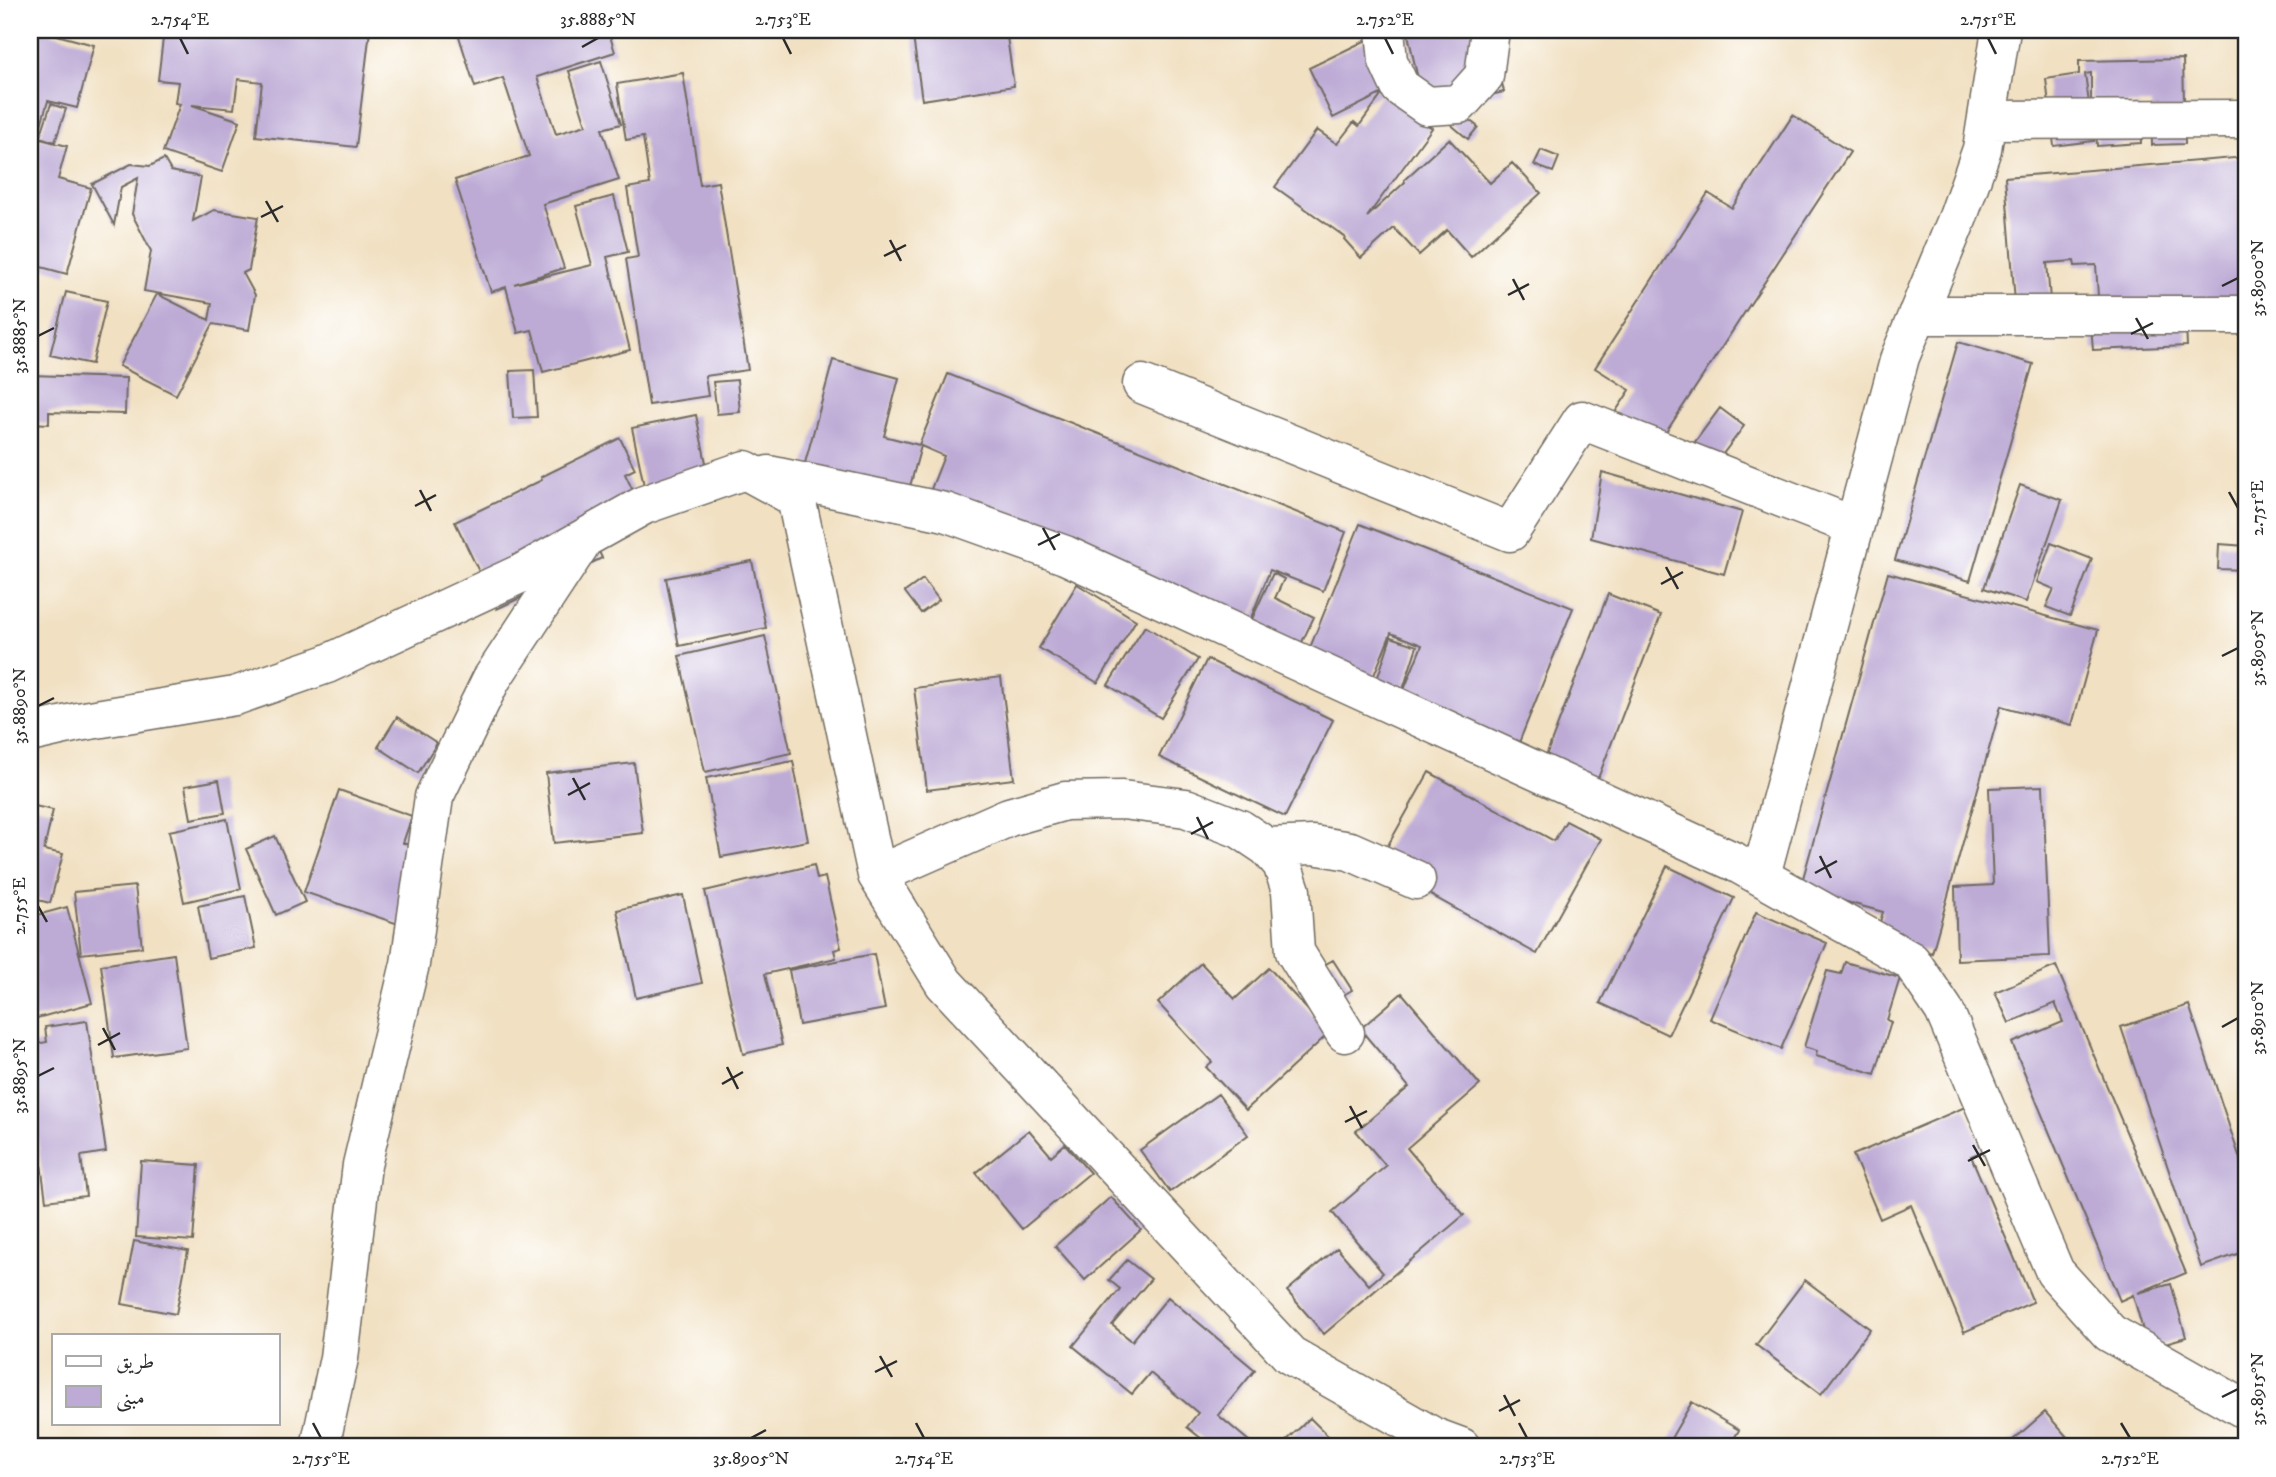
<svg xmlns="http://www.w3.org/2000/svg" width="2276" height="1477" font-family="'IM FELL DW Pica',Amiri,serif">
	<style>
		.building { fill: #bdabd5 }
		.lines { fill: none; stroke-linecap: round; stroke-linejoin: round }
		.minor-casing { stroke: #706a60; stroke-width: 41 }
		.minor { stroke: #fff; stroke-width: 38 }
		.ticks { fill: none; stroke: #2b2b2b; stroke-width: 2.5 }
		.neatline { fill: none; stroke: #2b2b2b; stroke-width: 2.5 }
		.ticks-label { font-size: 18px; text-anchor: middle; fill: #2b2b2b }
	</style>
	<rect width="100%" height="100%" fill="#fff"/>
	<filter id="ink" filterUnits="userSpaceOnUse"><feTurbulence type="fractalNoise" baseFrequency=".0143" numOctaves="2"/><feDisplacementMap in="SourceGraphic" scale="14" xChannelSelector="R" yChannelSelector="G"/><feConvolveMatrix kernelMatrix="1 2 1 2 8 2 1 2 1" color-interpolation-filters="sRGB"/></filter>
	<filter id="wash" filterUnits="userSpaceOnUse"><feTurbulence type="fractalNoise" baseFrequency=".00686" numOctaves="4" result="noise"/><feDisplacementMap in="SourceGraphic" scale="28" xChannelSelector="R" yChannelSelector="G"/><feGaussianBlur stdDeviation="1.57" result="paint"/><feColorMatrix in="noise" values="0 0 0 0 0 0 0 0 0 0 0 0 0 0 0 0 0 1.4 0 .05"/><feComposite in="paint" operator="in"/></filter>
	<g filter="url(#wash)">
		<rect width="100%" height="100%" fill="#f1e0c1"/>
		<g id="blocks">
			<path class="building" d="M30 30H38L94 45 77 108 48 101 37 138 67 146 58 179 91 188 67 274 30 264Z
				M164 30H370L356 147 256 136 262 82 238 79 234 109 192 105 240 121 222 172 163 152 180 104 175 103 178 82 158 80Z
				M457 30H608L615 52 537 77 556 134 586 125 569 71 601 61 621 124 602 129 619 180 543 204 564 268 514 284 592 265 576 206 614 196 628 252 607 257 630 350 543 372 532 330 518 333 506 287 491 292 455 180 529 156 503 78 475 87Z
				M912 30H1006L1014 86 922 100Z
				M1387 30 1399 85 1333 118 1309 68Z
				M1407 30H1491L1504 92 1425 110Z
				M2183 59 2185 144 2152 145 2151 104 2091 105V73L2085 74 2094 141 2054 146 2046 79 2079 74V61Z
				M683 73 700 185 718 182 748 370 705 376 708 396 649 405 626 259 638 257 627 188 650 184 643 137 626 140 617 84Z
				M1383 93 1432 128 1367 217 1405 182 1404 180 1449 139 1490 183 1512 163 1541 193 1471 257 1447 230 1419 255 1394 228 1361 258 1344 239 1345 237 1275 187 1317 130 1337 144 1354 122 1359 126Z
				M51 104 66 109 55 142 40 137Z
				M1452 106 1478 127 1468 139 1442 117Z
				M2139 107 2141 143 2097 146 2095 110Z
				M1793 115 1850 152 1649 458 1604 429 1630 390 1595 368 1708 193 1732 208Z
				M1541 150 1559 157 1553 172 1534 165Z
				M2246 157V319L2186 324 2187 346 2093 350 2090 312H2099L2096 265 2075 266 2074 261 2047 263 2052 324 2017 327 2005 177Z
				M164 159 171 171 201 177 193 221 214 210 258 217 249 270 243 273 255 295 249 330 213 324 176 395 119 366 157 294 209 320 212 303 144 291 151 251 132 214 138 178 121 187 114 225 92 184 131 164 150 166Z
				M66 292 107 301 92 364 50 355Z
				M1958 342 2033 364 1970 581 1895 560Z
				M833 360 899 378 884 436 919 445 948 374 1346 532 1323 591 1270 570 1244 635 924 507 944 456 921 446 909 490 805 463Z
				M534 370 537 417 513 418 510 371Z
				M30 375 126 378 125 414 49 412V424L30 423Z
				M737 380 740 412 717 414 713 382Z
				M1720 408 1744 426 1707 475 1683 458Z
				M696 415 710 482 646 495 632 428Z
				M620 438 635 469 625 474 647 520 590 532 602 558 497 609 455 522 542 480 541 477Z
				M1602 472 1742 512 1724 574 1591 538Z
				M2020 485 2062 500 2026 602 1984 588Z
				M1360 524 1573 608 1512 760 1370 701 1391 637 1417 646 1398 705 1422 645 1391 633 1366 695 1301 670Z
				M2051 543 2092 559 2070 616 2046 607 2054 589 2037 582Z
				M2219 544 2246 546V570L2218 569Z
				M752 561 766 628 679 646 666 578Z
				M1273 573 1284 579 1275 598 1314 617 1292 663 1251 621Z
				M1888 573 2098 630 2072 725 2001 706 1932 953 1875 938 1883 912 1800 889Z
				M923 579 939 600 921 613 905 592Z
				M1077 584 1136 620 1098 683 1039 648Z
				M1608 594 1661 615 1590 799 1537 779Z
				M1145 626 1198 659 1161 718 1108 685Z
				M765 636 791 753 705 772 679 656Z
				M1207 659 1333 720 1285 817 1159 757Z
				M1001 677 1014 779 927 790 914 688Z
				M397 717 437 743 418 773 378 747Z
				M793 761 808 841 721 857 706 778Z
				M634 763 643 833 554 843 546 773Z
				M1429 772 1554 841 1566 821 1601 839 1537 954 1377 865Z
				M219 780 225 813 191 819 185 786Z
				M2043 786 2050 956 1957 960 1955 887 1993 885 1989 788Z
				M339 790 412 816 403 843 438 855 413 929 304 892Z
				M30 805 53 810 44 850 63 854 50 903 30 898Z
				M227 819 241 889 184 902 169 831Z
				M275 836 305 902 276 915 246 849Z
				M814 865 817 879 825 877 841 948 834 950 836 958 765 974 782 1045 743 1054 705 891Z
				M1667 866 1734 898 1668 1035 1600 1003Z
				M135 886 142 947 81 954 74 892Z
				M683 895 702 983 636 998 617 910Z
				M245 896 256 948 208 958 198 906Z
				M67 907 92 1003 30 1020V917Z
				M1756 912 1827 943 1781 1049 1710 1019Z
				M174 954 187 1048 114 1058 101 965Z
				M874 954 885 1009 799 1025 789 970Z
				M1333 960 1352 990 1333 1001 1315 970Z
				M1845 962 1900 978 1887 1020 1891 1022 1875 1074 1816 1056 1817 1051 1804 1047 1827 971 1841 974Z
				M1201 963 1235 999 1269 968 1329 1033 1246 1110 1206 1067 1212 1062 1158 1003Z
				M2056 966 2186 1273 2138 1293 2171 1284 2186 1337 2148 1348 2133 1295 2120 1301 2012 1043 2063 1022 2055 1003 2009 1023 1995 992Z
				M1402 993 1480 1085 1407 1148 1464 1215 1324 1334 1287 1291 1337 1248 1369 1285 1383 1273 1332 1212 1386 1166 1356 1131 1409 1087 1360 1029Z
				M2189 1005 2246 1177V1251L2201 1267 2121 1027Z
				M87 1021 106 1152 81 1156 86 1196 46 1201 30 1083V1045L47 1042 45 1027Z
				M1218 1094 1248 1135 1170 1192 1140 1150Z
				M1965 1107 1983 1151 1971 1156 2033 1302 1964 1332 1911 1205 1880 1219 1853 1155Z
				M1029 1130 1051 1156 1065 1144 1090 1173 1022 1229 976 1173Z
				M141 1161 199 1165 193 1241 136 1237Z
				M1111 1197 1141 1230 1085 1280 1055 1246Z
				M134 1241 188 1251 176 1314 122 1304Z
				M1127 1260 1151 1279 1112 1325 1132 1341 1168 1297 1255 1370 1218 1415 1256 1447H1212L1187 1427 1198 1413 1150 1373 1132 1394 1073 1346 1120 1289 1109 1280Z
				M1805 1280 1870 1329 1821 1394 1756 1345Z
				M1692 1402 1739 1430 1729 1447H1666Z
				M2045 1412 2076 1447H2005Z
				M1310 1418 1339 1447H1280Z"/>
		</g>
	</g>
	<g filter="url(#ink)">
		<use href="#blocks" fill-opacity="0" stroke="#706a60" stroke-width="2"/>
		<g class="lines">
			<defs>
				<path id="minor" d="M1385 30 1388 61 1400 87 1427 106 1459 104 1484 76 1490 30
					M1987 120 2246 119
					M1917 315H2246
					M1142 384 1510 532 1582 420 1854 526
					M769 475 945 512 1065 555 1735 862 1911 961 1944 1010 2055 1272 2110 1333 2246 1410
					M30 733 78 722 235 696 327 664 522 573 644 505 745 470 796 498 877 875 944 983 1290 1355 1434 1437 1461 1447
					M1267 847 1313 845 1350 851 1416 880
					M877 875 1009 817 1065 801 1122 800 1186 808 1240 829 1267 847 1282 864 1291 891 1295 952 1345 1033
					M1761 875 1900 357 1958 217 1982 149 2001 30
					M320 1447 339 1358 362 1165 410 964 434 797 491 680 580 545"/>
			</defs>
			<use href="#minor" class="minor-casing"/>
			<use href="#minor" class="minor"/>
		</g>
	</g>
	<path class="ticks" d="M180 38 188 54M783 38 791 54M1385 38 1393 54M1988 38 1996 54M582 47 598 38M266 201 278 222M261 217 283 206M890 240 901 261M884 256 906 245M1513 279 1524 300M2222 286 2238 278M1508 295 1529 284M2136 318 2148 339M2131 334 2153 323M38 336 54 328M420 490 431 511M2229 492 2238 508M415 506 436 495M1043 528 1055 550M1038 545 1060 534M1666 567 1678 589M1661 584 1683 572M2222 656 2238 648M38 706 54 698M573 778 585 800M568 795 590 783M1197 817 1208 839M1191 834 1213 822M1820 856 1831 878M1815 873 1837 861M38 906 47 922M2222 1027 2238 1018M103 1028 115 1050M98 1045 120 1033M727 1067 738 1089M38 1076 54 1068M722 1084 743 1072M1350 1106 1362 1128M1345 1122 1367 1111M1973 1145 1985 1166M1968 1161 1990 1150M880 1356 892 1377M875 1372 897 1361M1504 1395 1515 1416M2222 1397 2238 1389M1499 1411 1520 1400M313 1423 321 1438M916 1423 924 1438M1519 1423 1527 1438M2121 1423 2130 1438M751 1438 766 1430"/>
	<rect width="2276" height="1477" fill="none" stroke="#fff" stroke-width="77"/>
	<rect x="52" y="1334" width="228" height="91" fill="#ffffff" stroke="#aaaaaa" stroke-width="2"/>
	<rect x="66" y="1356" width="35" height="10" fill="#ffffff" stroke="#aaaaaa" stroke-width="2"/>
	<text x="116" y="1368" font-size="21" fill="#2b2b2b">طريق</text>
	<rect x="66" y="1386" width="35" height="21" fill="#bdabd5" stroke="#aaaaaa" stroke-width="2"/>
	<text x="116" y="1404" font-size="21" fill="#2b2b2b">مبنى</text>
	<rect x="38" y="38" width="2200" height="1400" class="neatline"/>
	<g class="ticks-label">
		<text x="180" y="25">2.754°E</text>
		<text x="598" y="25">35.8885°N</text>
		<text x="783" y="25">2.753°E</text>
		<text x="1385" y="25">2.752°E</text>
		<text x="1988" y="25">2.751°E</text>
		<text transform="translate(2257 278) rotate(-90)" y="6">35.8900°N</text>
		<text transform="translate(19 336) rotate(-90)" y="6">35.8885°N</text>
		<text transform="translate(2257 508) rotate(-90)" y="6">2.751°E</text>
		<text transform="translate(2257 648) rotate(-90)" y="6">35.8905°N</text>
		<text transform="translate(19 706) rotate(-90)" y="6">35.8890°N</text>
		<text transform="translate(19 906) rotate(-90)" y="6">2.755°E</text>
		<text transform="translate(2257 1018) rotate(-90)" y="6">35.8910°N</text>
		<text transform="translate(19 1076) rotate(-90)" y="6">35.8895°N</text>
		<text transform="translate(2257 1389) rotate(-90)" y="6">35.8915°N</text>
		<text x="321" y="1464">2.755°E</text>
		<text x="751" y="1464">35.8905°N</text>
		<text x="924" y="1464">2.754°E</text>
		<text x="1527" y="1464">2.753°E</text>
		<text x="2130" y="1464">2.752°E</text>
	</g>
</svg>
